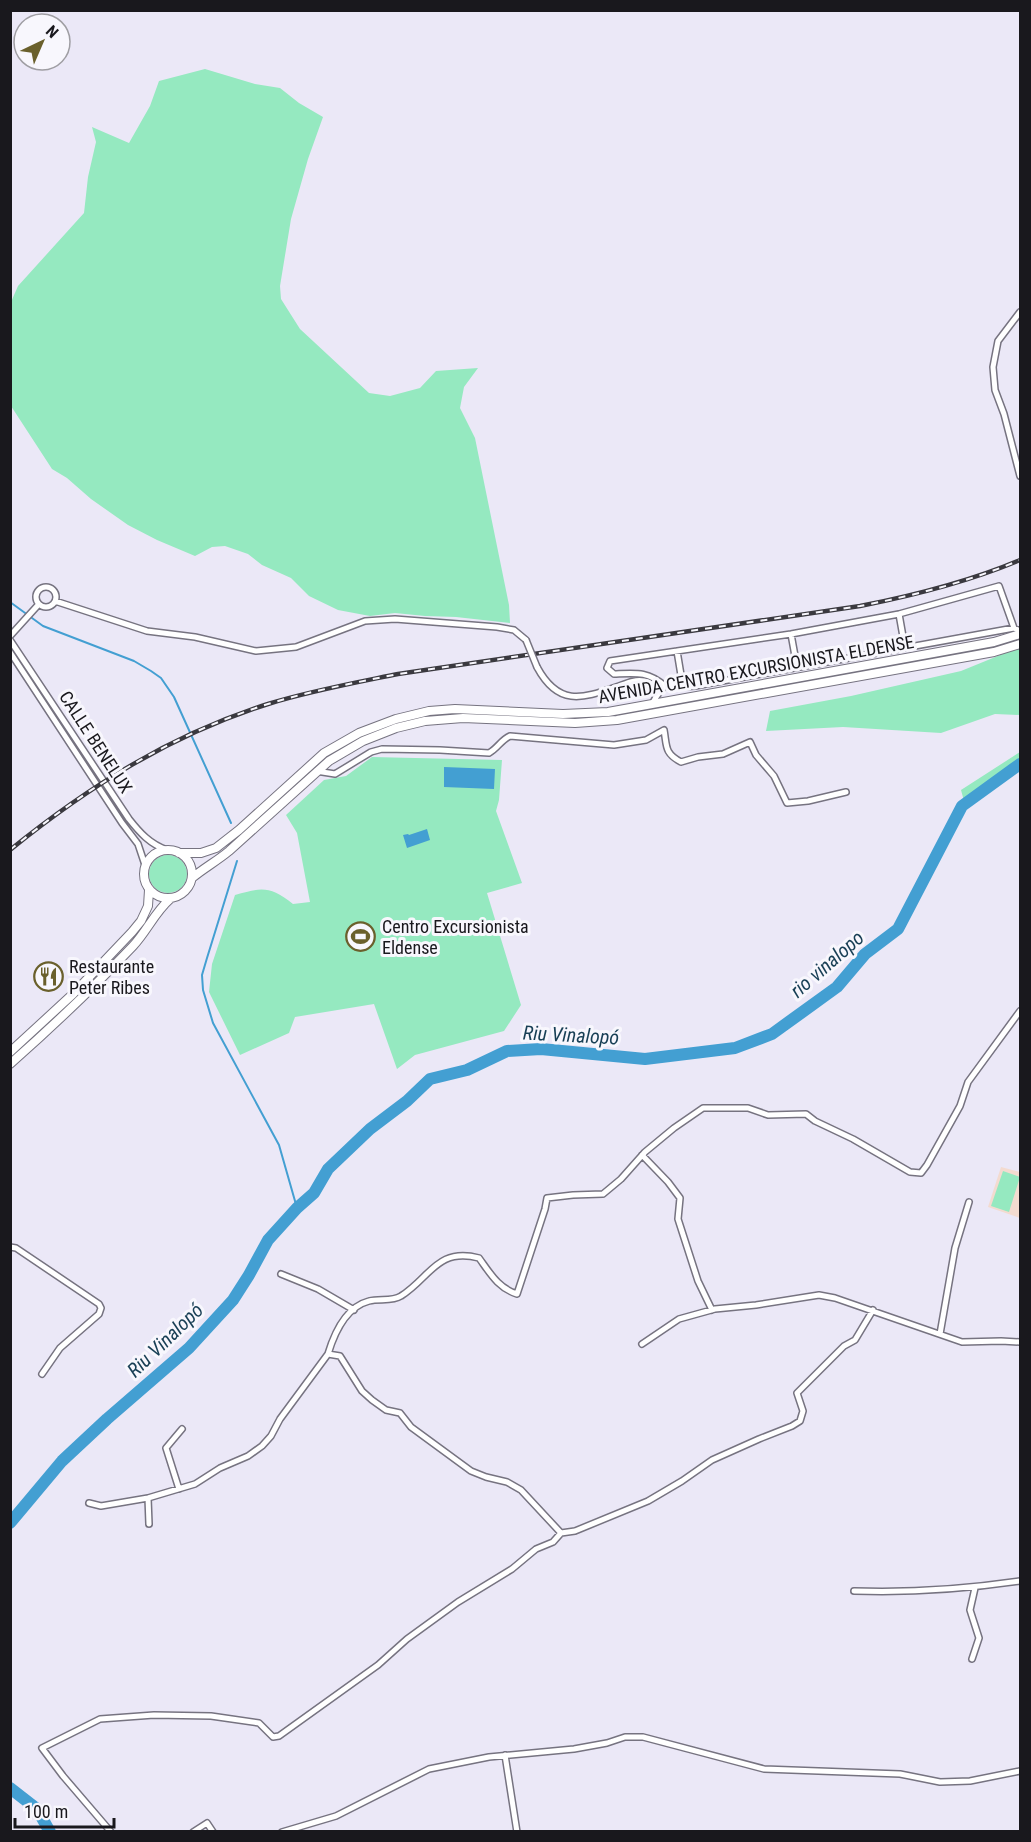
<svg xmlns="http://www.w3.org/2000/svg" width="1031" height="1842" font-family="'Roboto Condensed',sans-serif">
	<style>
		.education { fill: #f3dbd0 }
		.green { fill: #95e9c0 }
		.water { fill: #439fd2 }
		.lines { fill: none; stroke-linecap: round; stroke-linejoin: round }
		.stream { stroke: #439fd2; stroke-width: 2 }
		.river { stroke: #439fd2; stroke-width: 12 }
		.street-casing { stroke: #767380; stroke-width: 8 }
		.secondary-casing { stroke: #767380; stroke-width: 10 }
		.street { stroke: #fff; stroke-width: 5 }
		.secondary { stroke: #fff; stroke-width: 8 }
		.rail-casing { stroke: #3a393f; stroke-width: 4.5 }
		.rail { stroke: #f8f7fd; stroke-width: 2; stroke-dasharray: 7; stroke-linecap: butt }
		.street-bridge-casing { stroke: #767380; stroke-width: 8; stroke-linecap: butt }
		.street-bridge { stroke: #fff; stroke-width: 5 }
		.labels { text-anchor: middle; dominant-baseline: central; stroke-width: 6; stroke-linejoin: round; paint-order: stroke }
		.street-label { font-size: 18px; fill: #19181d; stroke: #f8f7fd }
		.poi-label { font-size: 18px; fill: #19181d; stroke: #f8f7fd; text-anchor: start }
		.water-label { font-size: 20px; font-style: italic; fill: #183f55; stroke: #f8f7fd }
	</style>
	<rect width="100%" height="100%" fill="#ebe8f7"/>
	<path class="education" d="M1001 1167 1020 1172V1218L988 1207Z"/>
	<path class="green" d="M205 69 255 84 280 88 299 103 323 117 308 159 291 219 280 286 281 299 300 329 369 393 390 396 420 388 436 371 478 368 464 387 460 408 475 438 509 605 510 623 456 617 425 616 395 613 370 616 338 610 309 596 291 578 262 565 248 554 225 546 212 547 195 556 157 540 128 525 91 499 67 478 52 469 11 406V302L18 286 84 213 88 177 96 142 92 127 129 143 150 106 159 81Z
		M1020 647V715L995 714 941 733 843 727 766 731 770 711 851 696 961 671Z
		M1020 752V761L964 801 961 790Z
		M372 757 502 760 499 800 496 811 522 883 487 893 521 1005 504 1031 415 1055 397 1069 374 1004 295 1017 289 1033 240 1055 209 992 212 964 235 895C262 887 270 886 293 904L310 902 297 833 286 815 324 780 346 776Z
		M149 874a19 19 0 1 1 38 0a19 19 0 1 1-38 0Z
		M1003 1171 1020 1177 1009 1212 991 1206Z"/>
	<path class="water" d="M444 767 495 769 494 789 444 787Z
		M427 829 430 840 407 848 403 835 408 834 409 835Z"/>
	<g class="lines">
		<path class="stream" d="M10 602 43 626 134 661 151 671 161 678 174 697 231 823
			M237 861 207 958 202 975 203 990 213 1023 279 1145 297 1208"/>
		<path class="river" d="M10 1523 62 1461 107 1419 189 1348 233 1300 249 1275 268 1240 297 1208 314 1193 328 1169 370 1129 407 1101 430 1079 467 1070 507 1051 541 1049 645 1059 735 1048 772 1034 837 987 865 954 898 929 962 806 1020 764
			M10 1788 37 1809 50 1832"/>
		<defs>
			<path id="street" d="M1020 312 998 341 993 367 995 390 1004 414 1020 476
				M36 597a10 10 0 1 1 20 0a10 10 0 1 1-20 0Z
				M55 601 147 631 195 637 256 651 296 647 365 621 395 619 497 627 514 630 526 640
				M899 614 905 648
				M791 634 797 667
				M10 636 39 604
				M10 640 129 819C140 833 150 844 167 850
				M677 651 682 681 681 686
				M10 652 122 823 138 844 145 865
				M537 667C558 706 581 699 616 687 625 684 634 679 644 681 649 682 655 686 660 689
				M665 686C648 671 636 673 614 674L607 668 610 661 791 634 899 614 999 586 1014 628
				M652 704C668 675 669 689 695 686L1014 628 1020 631
				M316 771 335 774 371 752 382 749 440 750 489 753C498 748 501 740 510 736L614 745 646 740 664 730C667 746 664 753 681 762L698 757 723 754 750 742 756 755 774 776 787 803 808 801 846 792
				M642 1155 668 1182 680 1198 678 1219 698 1281 712 1310
				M10 1247 16 1248 99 1304 101 1308 99 1314 60 1348 42 1374
				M281 1274 318 1289 354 1310
				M873 1310 855 1340 844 1346 797 1393 803 1411 800 1421 792 1426 759 1439 712 1460 682 1481 648 1501 575 1531 561 1533 521 1490 507 1482 486 1477 471 1471 411 1427 400 1413 386 1410 372 1400 362 1391 340 1356 328 1354C334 1334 346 1307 369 1301 379 1298 392 1302 401 1296 430 1278 437 1247 479 1258 490 1273 498 1288 517 1294L545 1209 547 1198 573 1195 603 1194 621 1179 645 1152 674 1128 703 1108H748L768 1115 806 1114 815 1121 853 1139 910 1172 921 1173 927 1165 960 1106 968 1082 1020 1011
				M940 1334 955 1248 969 1202
				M642 1344 679 1319 715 1309 756 1305 819 1295 835 1298 962 1342 1001 1341 1020 1342
				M179 1489 166 1448 182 1429
				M148 1498 149 1524
				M89 1503 101 1506 148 1498 195 1484 220 1468 248 1456 262 1446 271 1436 280 1419 328 1354
				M854 1591C911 1593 965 1589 1020 1581
				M972 1659 979 1638 970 1610 975 1588
				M505 1755 517 1832
				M111 1832 63 1776 42 1748 100 1719 154 1715 211 1716 259 1723 273 1737 279 1736 378 1665 407 1639 458 1602 512 1569 536 1549 553 1542 561 1533
				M193 1832 207 1823 213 1832
				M282 1832 336 1816 429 1769 489 1757 574 1749 607 1743 625 1737H643L764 1769 900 1774 940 1782 970 1781 1020 1771"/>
			<path id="secondary" d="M144 874a24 24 0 1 1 48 0a24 24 0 1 1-48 0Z
				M179 853H201L216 848 239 830 324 753 359 733 396 719 429 711 455 709 563 714 608 712 994 642 1020 634
				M192 878C204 868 217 861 229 851L329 761 363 741 396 728 425 721 463 718 575 723 617 720 994 652 1020 644
				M10 1052 73 994 132 932 141 921 148 906 149 890
				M10 1064C53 1026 94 987 133 946 147 931 155 912 170 899"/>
		</defs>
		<use href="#street" class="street-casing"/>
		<use href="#secondary" class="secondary-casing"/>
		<use href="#street" class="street"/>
		<use href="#secondary" class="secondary"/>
		<defs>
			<path id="rail" d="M10 850C89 786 171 735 268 704 310 691 354 683 398 674L860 606C916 595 968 582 1020 560"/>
		</defs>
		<use href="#rail" class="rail-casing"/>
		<use href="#rail" class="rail"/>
		<defs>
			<path id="street-bridge" d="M526 640 537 667"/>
		</defs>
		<use href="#street-bridge" class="street-bridge-casing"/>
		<use href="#street-bridge" class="street-bridge"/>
	</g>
	<defs>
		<symbol id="stadium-ring" viewBox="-11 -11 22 22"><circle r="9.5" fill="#f8f7fd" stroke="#6a602c" stroke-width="1.5"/><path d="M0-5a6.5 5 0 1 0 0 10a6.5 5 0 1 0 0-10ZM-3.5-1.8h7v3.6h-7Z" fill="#6a602c"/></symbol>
		<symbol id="restaurant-ring" viewBox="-11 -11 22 22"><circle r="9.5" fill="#f8f7fd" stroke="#6a602c" stroke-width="1.5"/><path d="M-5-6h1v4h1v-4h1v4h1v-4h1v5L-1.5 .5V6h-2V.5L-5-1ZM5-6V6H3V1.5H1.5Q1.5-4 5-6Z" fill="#6a602c"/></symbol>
	</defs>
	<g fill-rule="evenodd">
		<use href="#stadium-ring" x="344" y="920" width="33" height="33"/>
		<use href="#restaurant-ring" x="32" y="960" width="33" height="33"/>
	</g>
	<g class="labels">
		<g class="street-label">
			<text transform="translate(756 669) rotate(-10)">AVENIDA CENTRO EXCURSIONISTA ELDENSE</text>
			<text transform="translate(96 742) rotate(57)">CALLE BENELUX</text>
		</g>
		<g class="poi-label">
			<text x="382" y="926">Centro Excursionista<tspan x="382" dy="21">Eldense</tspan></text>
			<text x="69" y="966">Restaurante<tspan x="69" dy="21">Peter Ribes</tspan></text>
		</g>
		<g class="water-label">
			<text transform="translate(827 964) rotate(-41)">rio vinalopo</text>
			<text transform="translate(571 1035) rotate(3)">Riu Vinalopó</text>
			<text transform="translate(165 1340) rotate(-44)">Riu Vinalopó</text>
		</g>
	</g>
	<rect width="1031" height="1842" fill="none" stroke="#19181d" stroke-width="24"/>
	<g transform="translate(42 42) rotate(44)"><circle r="28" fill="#f8f7fd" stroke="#9f9ea3" stroke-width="1.5"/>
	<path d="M0-4.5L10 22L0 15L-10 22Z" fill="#6a602c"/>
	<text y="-9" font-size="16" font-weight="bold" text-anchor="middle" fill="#19181d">N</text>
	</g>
	<path d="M15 1818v9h99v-9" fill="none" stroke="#19181d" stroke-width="3"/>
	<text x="24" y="1818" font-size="18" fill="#19181d" stroke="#f8f7fd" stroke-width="4.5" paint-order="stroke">100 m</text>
</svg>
